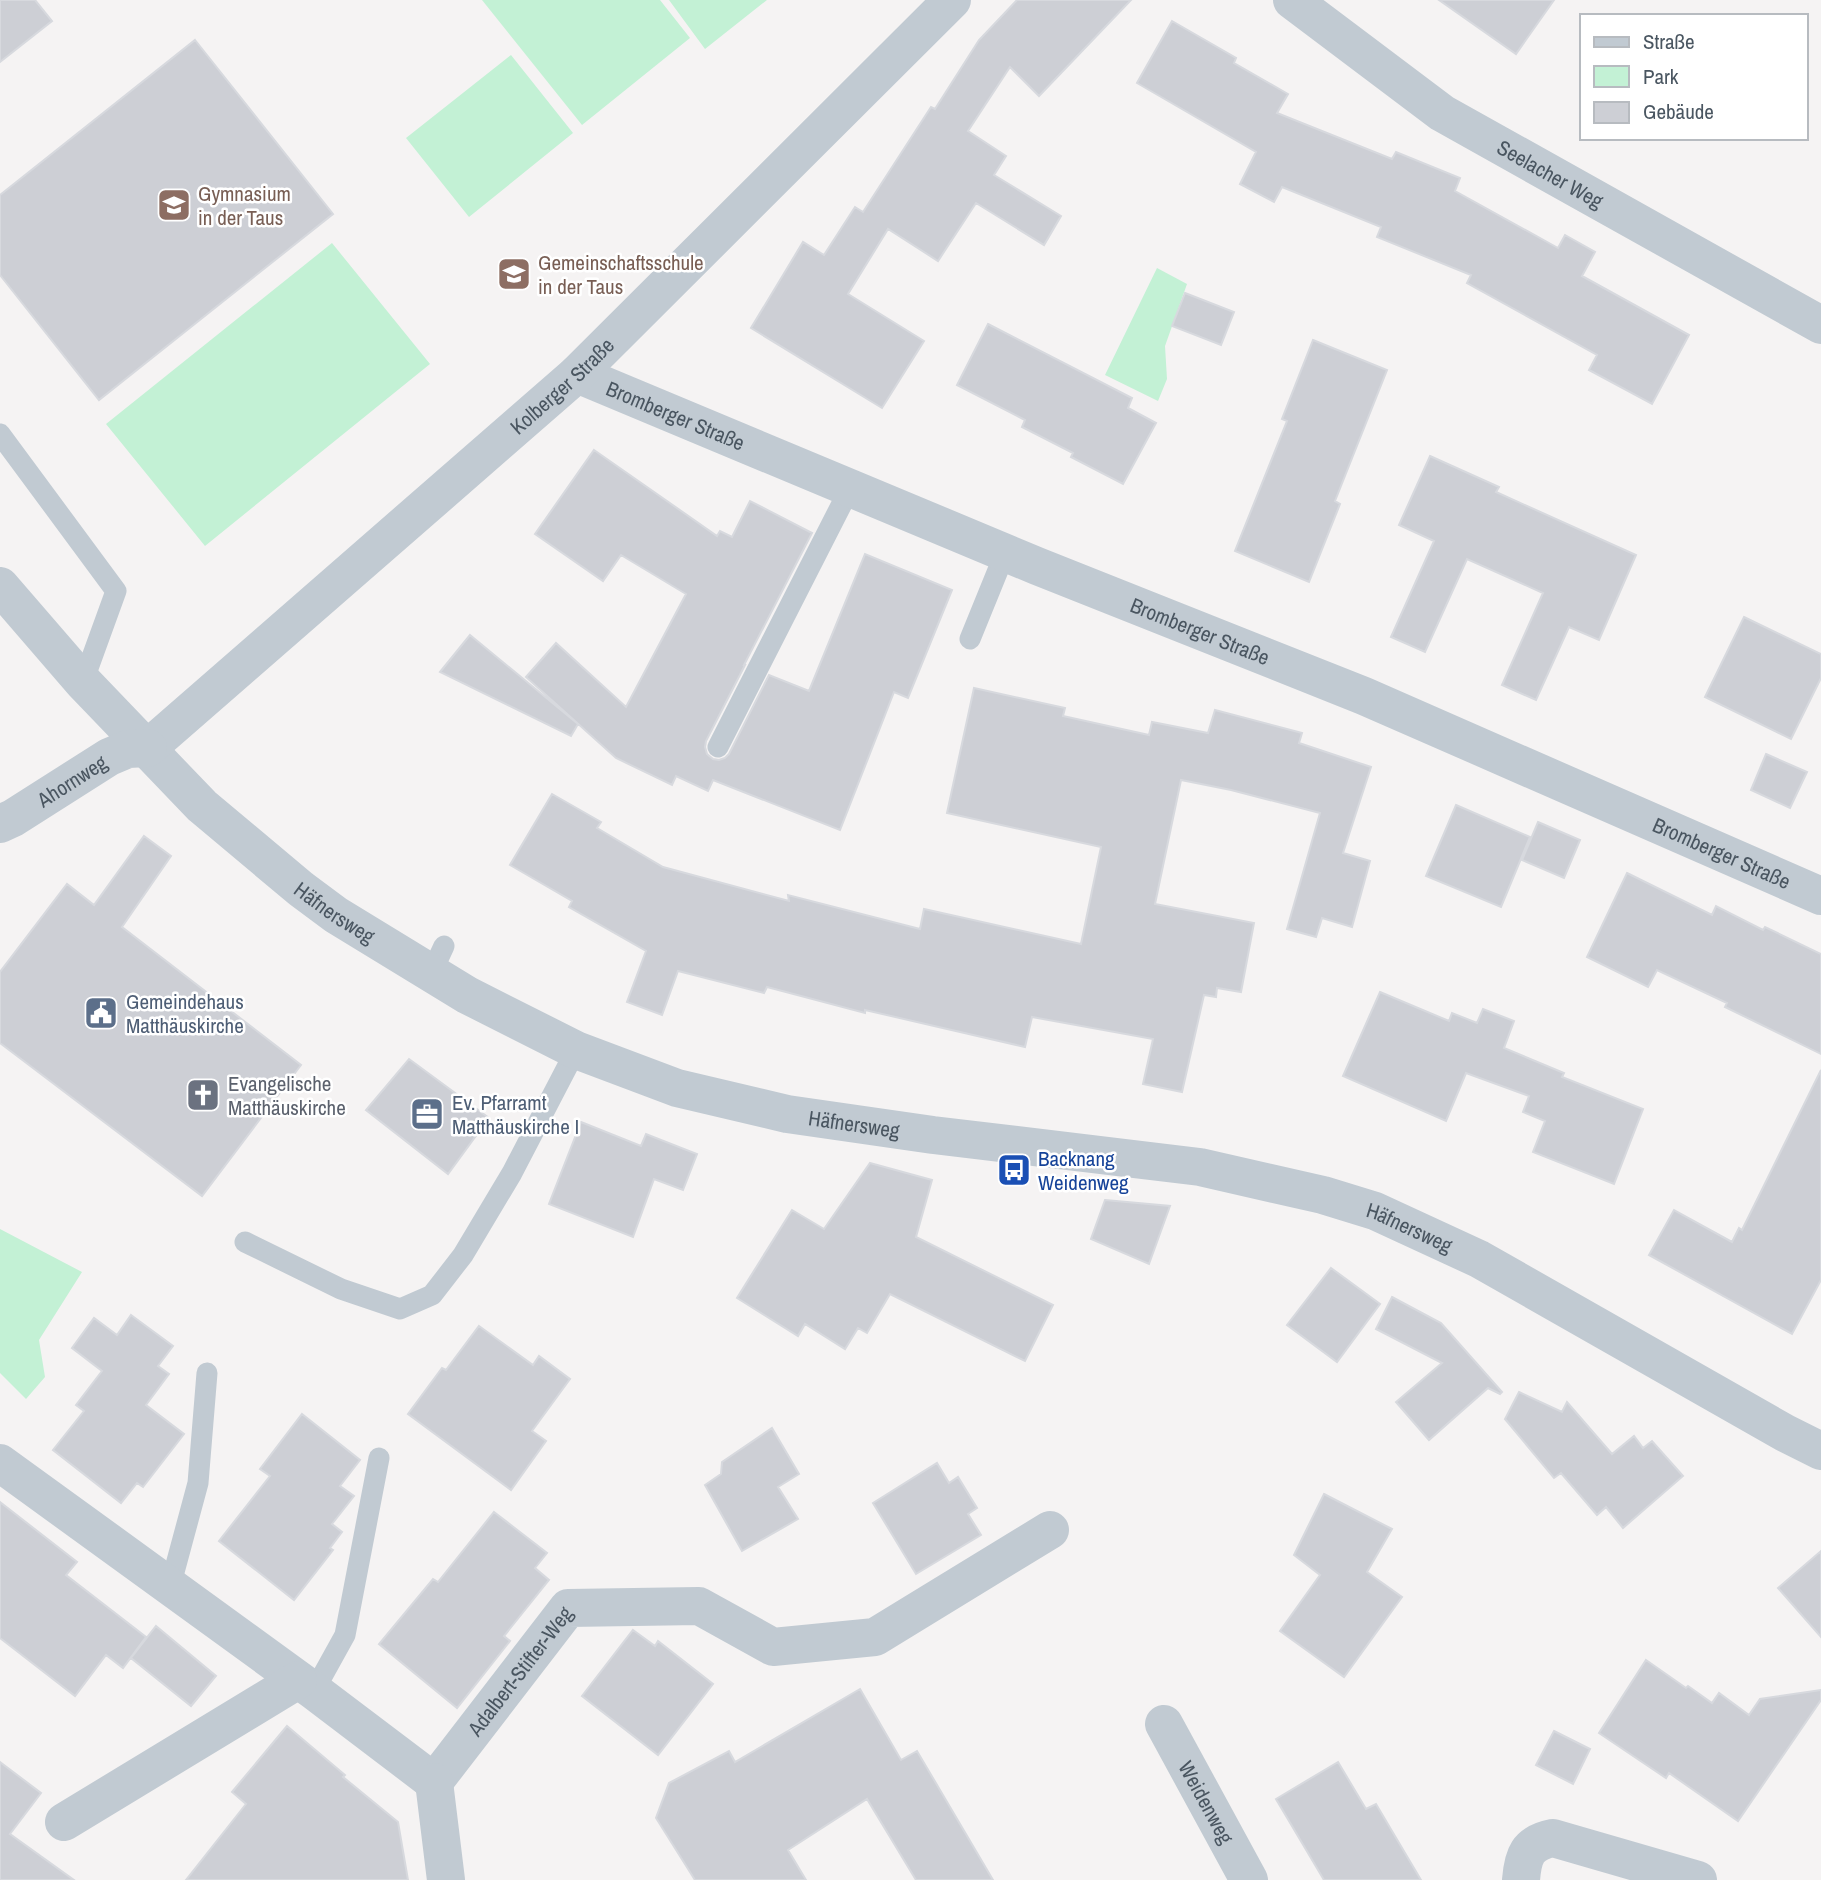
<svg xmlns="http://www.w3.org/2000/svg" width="1821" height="1880" font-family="'Archivo Narrow',sans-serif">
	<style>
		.green { fill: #c3f1d5 }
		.building { fill: #cdcfd5; stroke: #d7d9de; stroke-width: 2 }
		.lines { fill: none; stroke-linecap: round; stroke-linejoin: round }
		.lane { stroke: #c1cad2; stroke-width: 21 }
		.street { stroke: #c1cad2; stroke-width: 38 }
		.labels { text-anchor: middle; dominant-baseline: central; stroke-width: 5; stroke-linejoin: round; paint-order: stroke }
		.street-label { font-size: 21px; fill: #4a5661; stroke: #fff }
		.education-label { font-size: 21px; fill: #785e54; stroke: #fff; text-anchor: start }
		.service-label { font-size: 21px; fill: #4e5e75; stroke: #fff; text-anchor: start }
		.worship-label { font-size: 21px; fill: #5b616d; stroke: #fff; text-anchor: start }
		.transit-label { font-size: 21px; fill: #164399; stroke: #fff; text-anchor: start }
	</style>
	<rect width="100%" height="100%" fill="#f5f3f3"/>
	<path class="green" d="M482 0H660L690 38 582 125Z
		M669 0H767L705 49Z
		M511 55 573 133 469 217 406 138Z
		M332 243 430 364 205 546 106 424Z
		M1157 268 1187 284 1165 346 1167 379 1158 401 1105 375Z
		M0 1229 82 1272 39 1340 45 1377 26 1399 0 1373Z"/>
	<path class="building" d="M0 0H35L52 21 0 62Z
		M1017 0H1131L1039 96 1010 67 968 131 1006 156 994 175 1061 216 1044 245 976 203 938 261 888 229 848 294 924 341 882 408 751 328 803 242 824 255 855 207 863 212 931 107 935 109 979 40Z
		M1439 0H1554L1516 54Z
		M1172 21 1236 58 1234 63 1288 94 1277 113 1392 159 1396 152 1460 178 1455 191 1558 248 1565 235 1595 252 1582 276 1689 335 1652 404 1589 370 1597 355 1467 283 1471 275 1377 237 1381 227 1282 187 1274 202 1240 184 1256 152 1137 83Z
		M195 40 333 214 99 400 0 275V195Z
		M1185 293 1234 312 1221 345 1172 326Z
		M988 324 1132 398 1128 408 1156 423 1123 484 1071 457 1073 453 1022 427 1025 420 957 385Z
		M1313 340 1387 370 1335 501 1340 504 1309 582 1235 551 1287 421 1282 419Z
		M594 450 717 536 720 531 732 537 750 501 812 533 744 665H745L706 741 705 747 707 754 713 759 719 760 725 758 729 754 769 675 809 691 865 554 952 590 908 698 894 692 840 830 713 780 708 791 676 776 672 785 616 758 526 677 556 643 626 707 686 594 621 555 603 581 535 534Z
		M1430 456 1499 487 1496 492 1636 555 1599 640 1569 627 1536 700 1502 685 1543 593 1467 559 1425 652 1391 637 1434 541 1399 525Z
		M1744 617 1821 654V678L1791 739 1705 697Z
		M470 635 578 724 571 736 440 672Z
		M974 688 1065 708 1063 716 1149 735 1152 722 1208 733 1215 710 1302 733 1299 743 1371 767 1343 853 1370 861 1352 927 1322 918 1316 937 1287 929 1320 813 1231 790 1181 780 1155 904 1254 923 1241 992 1217 988 1216 997 1204 995 1182 1092 1143 1084 1153 1039 1032 1017 1025 1047 865 1010V1013L767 987 764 993 678 971 662 1015 627 1002 646 951 569 907 572 901 510 865 552 794 601 822 597 828 663 867 789 901 788 895 920 929 924 909 1081 944 1101 847 947 813Z
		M1766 754 1807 772 1790 808 1751 790Z
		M1456 805 1530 837 1501 907 1426 876Z
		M1538 822 1580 840 1564 878 1522 860Z
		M144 836 171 856 122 927 301 1065 202 1196 0 1043V972L67 884 94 905Z
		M1627 873 1712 915 1716 906 1763 930 1765 927 1821 954V1054L1725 1007 1727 1003 1657 970 1648 987 1587 957Z
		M1380 992 1449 1021 1452 1013 1477 1023 1483 1009 1514 1021 1504 1048 1564 1073 1562 1077 1643 1109 1614 1184 1533 1152 1545 1121 1523 1112 1529 1096 1466 1073 1446 1121 1343 1076Z
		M409 1059 489 1118 448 1174 366 1110Z
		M1821 1070V1280L1792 1334 1649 1255 1674 1210 1732 1242 1739 1228 1742 1230Z
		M581 1122 641 1146 646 1134 697 1154 683 1190 654 1179 633 1237 549 1204Z
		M870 1163 932 1180 916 1237 1053 1305 1025 1361 890 1294 867 1333 858 1328 845 1349 805 1324 798 1336 737 1298 792 1210 824 1229Z
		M1105 1200 1170 1206 1149 1264 1091 1239Z
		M1331 1268 1380 1304 1337 1362 1287 1325Z
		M1392 1297 1441 1323 1502 1392 1500 1394 1488 1388 1429 1440 1396 1402 1442 1363 1376 1329Z
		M131 1315 173 1346 158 1366 169 1374 146 1405 184 1434 143 1487 137 1483 121 1503 53 1450 84 1411 76 1405 102 1371 72 1348 94 1318 117 1335Z
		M479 1326 533 1365 539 1356 570 1379 532 1431 546 1441 511 1490 408 1414 442 1368 446 1370Z
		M1519 1392 1562 1412 1567 1402 1612 1454 1634 1436 1643 1448 1652 1441 1683 1476 1623 1528 1606 1507 1597 1515 1561 1473 1554 1478 1505 1419Z
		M302 1414 360 1460 340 1486 354 1496 332 1524 342 1532 330 1548 333 1550 294 1600 219 1541 270 1476 260 1469Z
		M772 1428 799 1474 778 1487 798 1519 742 1551 705 1485 721 1474 722 1462Z
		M937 1463 949 1483 958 1477 977 1508 968 1514 981 1535 916 1574 873 1503Z
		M1324 1494 1392 1529 1367 1572 1402 1597 1344 1677 1280 1631 1320 1575 1294 1555Z
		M0 1502 77 1562 66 1575 146 1637 123 1668 106 1655 75 1696 0 1638Z
		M494 1512 547 1553 535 1568 549 1580 504 1636 510 1641 457 1708 379 1644 433 1579 438 1582Z
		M1821 1551V1637L1778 1588Z
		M156 1626 216 1676 191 1706 131 1658Z
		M633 1630 655 1646 658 1641 713 1684 658 1755 582 1696Z
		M1646 1660 1686 1688 1688 1686 1712 1703 1719 1693 1749 1715 1760 1699 1821 1690V1700L1738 1821 1669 1773 1666 1778 1599 1733Z
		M860 1689 901 1760 917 1751 993 1880H916L867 1799 788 1850 806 1880H695L656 1818 669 1783 729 1751 735 1762Z
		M287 1726 345 1775 343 1777 398 1822 408 1880H186L246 1804 232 1792Z
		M1554 1731 1590 1749 1573 1784 1536 1765Z
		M0 1762 41 1793 10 1834 74 1880H0Z
		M1338 1762 1366 1809 1376 1804 1421 1880H1324L1276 1799Z"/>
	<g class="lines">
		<path class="lane" d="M0 434 116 591 83 682
			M970 639 1005 553
			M718 747 850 488
			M431 974 444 946
			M245 1242 341 1289 400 1309 432 1295 463 1255 512 1173 576 1050
			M170 1587 198 1483 207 1373
			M314 1691 345 1635 379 1458"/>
		<g class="street">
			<path id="s1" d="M1292 0 1442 113 1821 325"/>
			<path id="s2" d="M577 374 1037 566 1364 696 1821 896"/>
			<path id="s3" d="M0 586 83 682 202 806 301 889 336 915 467 995 576 1050 677 1088 787 1114 933 1135 1200 1167 1323 1195 1375 1211 1479 1259 1785 1433 1821 1451"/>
			<path id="s4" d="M148 748 577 374 952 0"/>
			<path id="s5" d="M0 824 13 818 109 757 128 749 148 748"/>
			<path id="s6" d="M0 1463 314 1691 434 1782 568 1608 699 1606 773 1647 875 1637 1050 1530"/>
			<path id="s7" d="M1164 1724 1249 1880"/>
			<path d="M434 1782 446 1880"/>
			<path d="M64 1822 298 1680"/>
			<path d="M1521 1880C1523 1856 1527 1843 1553 1838L1698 1880"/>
		</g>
	</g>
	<defs>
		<symbol id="school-square" viewBox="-11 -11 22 22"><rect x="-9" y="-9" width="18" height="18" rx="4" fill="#8d6e63" stroke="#fff"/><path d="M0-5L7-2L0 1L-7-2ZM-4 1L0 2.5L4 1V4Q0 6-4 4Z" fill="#fff"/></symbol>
		<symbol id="civic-square" viewBox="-11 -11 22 22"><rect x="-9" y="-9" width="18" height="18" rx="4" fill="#5c6f8a" stroke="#fff"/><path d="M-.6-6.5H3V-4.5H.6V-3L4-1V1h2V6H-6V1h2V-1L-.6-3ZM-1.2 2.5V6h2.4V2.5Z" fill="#fff"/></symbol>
		<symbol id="church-square" viewBox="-11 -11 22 22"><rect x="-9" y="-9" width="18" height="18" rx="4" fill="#6b7280" stroke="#fff"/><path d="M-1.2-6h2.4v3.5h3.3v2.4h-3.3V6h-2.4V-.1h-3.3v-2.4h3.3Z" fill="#fff"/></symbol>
		<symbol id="office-square" viewBox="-11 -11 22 22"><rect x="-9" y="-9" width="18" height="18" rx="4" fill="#5c6f8a" stroke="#fff"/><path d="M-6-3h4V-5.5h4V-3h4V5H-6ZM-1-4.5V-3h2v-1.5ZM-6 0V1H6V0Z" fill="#fff"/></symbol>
		<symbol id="bus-square" viewBox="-11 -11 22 22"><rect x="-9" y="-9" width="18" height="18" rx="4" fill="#1a4fb4" stroke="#fff"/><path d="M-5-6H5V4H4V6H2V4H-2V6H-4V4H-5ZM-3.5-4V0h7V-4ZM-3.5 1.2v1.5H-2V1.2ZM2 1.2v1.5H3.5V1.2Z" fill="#fff"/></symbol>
	</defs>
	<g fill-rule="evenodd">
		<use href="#school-square" x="155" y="186" width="38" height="38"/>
		<use href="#school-square" x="495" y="255" width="38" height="38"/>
		<use href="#civic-square" x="82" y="994" width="38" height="38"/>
		<use href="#church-square" x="184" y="1076" width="38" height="38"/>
		<use href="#office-square" x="408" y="1095" width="38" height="38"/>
		<use href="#bus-square" x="995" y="1151" width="38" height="38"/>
	</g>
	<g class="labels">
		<g class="street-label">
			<text stroke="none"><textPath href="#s1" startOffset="312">Seelacher Weg</textPath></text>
			<text stroke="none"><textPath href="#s4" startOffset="550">Kolberger Straße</textPath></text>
			<text stroke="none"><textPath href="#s2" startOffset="107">Bromberger Straße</textPath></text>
			<text stroke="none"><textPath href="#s2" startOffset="674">Bromberger Straße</textPath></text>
			<text stroke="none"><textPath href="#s5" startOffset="84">Ahornweg</textPath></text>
			<text stroke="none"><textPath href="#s2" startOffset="1241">Bromberger Straße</textPath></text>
			<text stroke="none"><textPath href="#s3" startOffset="469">Häfnersweg</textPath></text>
			<text stroke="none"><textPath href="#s3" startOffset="1036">Häfnersweg</textPath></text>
			<text stroke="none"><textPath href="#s3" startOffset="1603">Häfnersweg</textPath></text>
			<text stroke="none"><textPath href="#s6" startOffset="679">Adalbert-Stifter-Weg</textPath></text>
			<text stroke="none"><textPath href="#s7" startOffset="89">Weidenweg</textPath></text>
		</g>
		<g class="education-label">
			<text x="198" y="193">Gymnasium<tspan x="198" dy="24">in der Taus</tspan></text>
			<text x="538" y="262">Gemeinschaftsschule<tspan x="538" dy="24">in der Taus</tspan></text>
		</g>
		<g class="service-label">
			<text x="126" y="1001">Gemeindehaus<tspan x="126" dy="24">Matthäuskirche</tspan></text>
			<text x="452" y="1102">Ev. Pfarramt<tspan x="452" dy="24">Matthäuskirche I</tspan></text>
		</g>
		<g class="worship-label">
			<text x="228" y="1083">Evangelische<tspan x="228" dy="24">Matthäuskirche</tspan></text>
		</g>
		<g class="transit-label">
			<text x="1038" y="1158">Backnang<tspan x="1038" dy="24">Weidenweg</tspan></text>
		</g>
	</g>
	<rect x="1580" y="14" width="228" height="126" fill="#ffffff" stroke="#b7bbc0" stroke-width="2"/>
	<rect x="1594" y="37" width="35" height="10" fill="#c1cad2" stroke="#b7bbc0" stroke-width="2"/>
	<text x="1643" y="49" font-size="21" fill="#4a5661">Straße</text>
	<rect x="1594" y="66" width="35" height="21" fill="#c3f1d5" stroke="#b7bbc0" stroke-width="2"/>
	<text x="1643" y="84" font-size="21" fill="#4a5661">Park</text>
	<rect x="1594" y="102" width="35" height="21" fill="#cdcfd5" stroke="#b7bbc0" stroke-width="2"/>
	<text x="1643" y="119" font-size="21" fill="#4a5661">Gebäude</text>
</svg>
